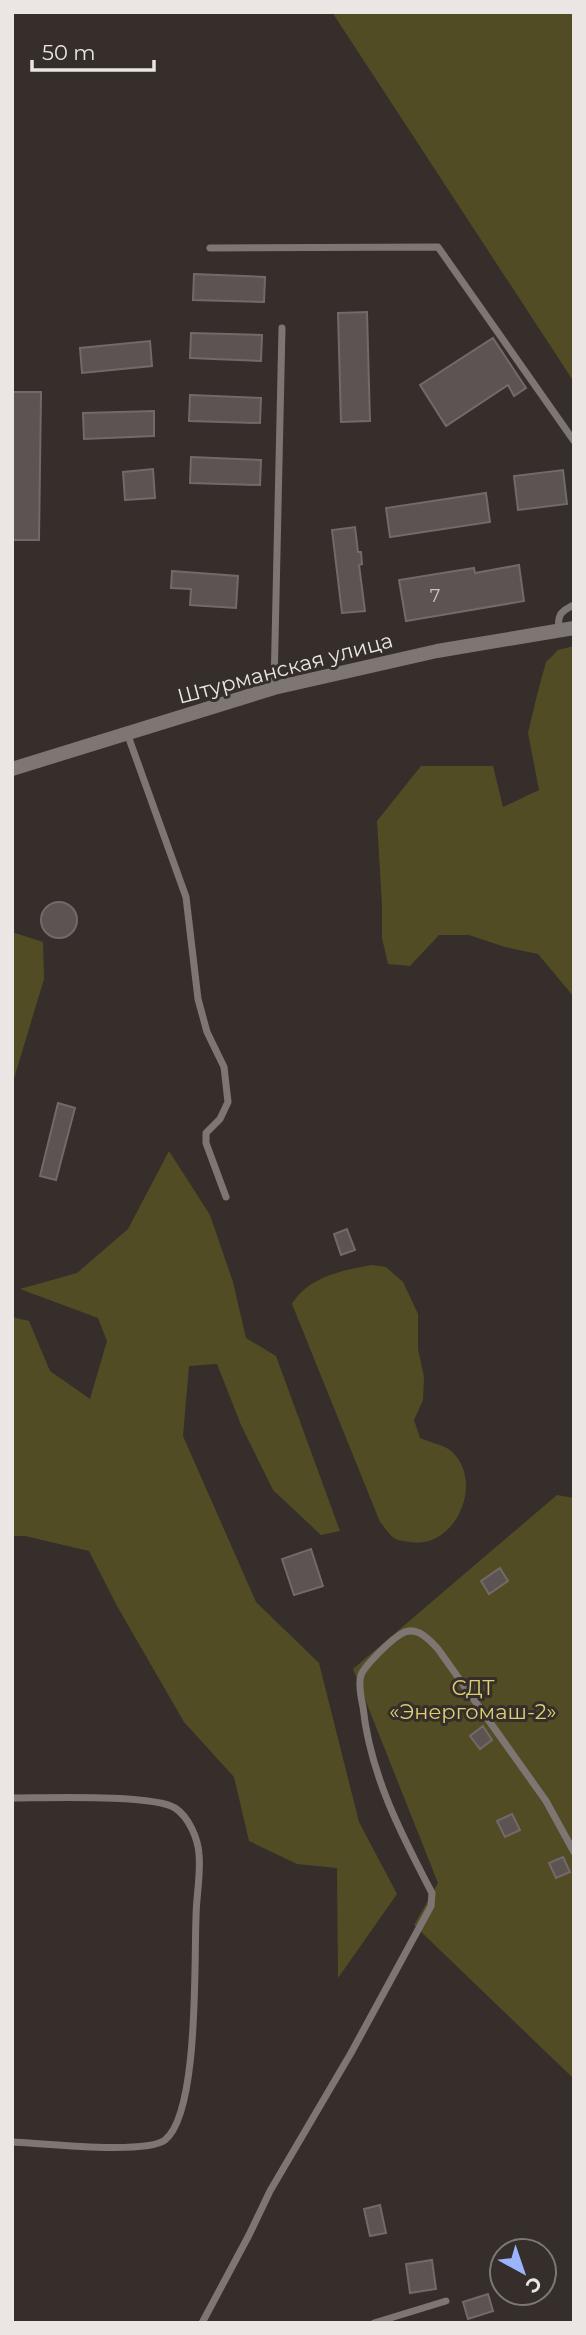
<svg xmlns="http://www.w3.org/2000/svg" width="586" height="2335" font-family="Montserrat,sans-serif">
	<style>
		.green { fill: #524c24 }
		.building { fill: #5c5353; stroke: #736969; stroke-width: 2 }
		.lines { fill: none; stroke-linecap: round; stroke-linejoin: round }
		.lane { stroke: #7e7672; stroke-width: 7 }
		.street { stroke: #7e7672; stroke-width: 14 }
		.labels { text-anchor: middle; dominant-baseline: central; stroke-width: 6; stroke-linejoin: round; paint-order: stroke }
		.number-label { font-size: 18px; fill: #c7c1c0 }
		.street-label { font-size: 21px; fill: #ebe6e4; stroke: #352e2a }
		.park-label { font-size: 21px; fill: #dccf75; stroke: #352e2a }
	</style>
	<rect width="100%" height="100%" fill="#352e2a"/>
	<path class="green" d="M332 12H574V382Z
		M574 646V997L538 954 505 947 469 935H439L410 966 388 964 382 938V905L377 821 421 766H493L503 807 539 790 528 733 537 695 546 662 558 650Z
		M12 932 43 942 44 979 12 1085Z
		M169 1151 210 1215 233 1282 246 1338 276 1356 340 1531 321 1535 273 1490 241 1425 217 1364 189 1366 183 1436 256 1602 319 1663 359 1822 397 1894 338 1978 337 1868 297 1864 249 1841 234 1777 184 1722 117 1606 89 1551 25 1536H12V1317L29 1321 50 1371 90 1399 107 1341 98 1318 20 1289 77 1273 128 1229Z
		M372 1265 386 1267 403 1282 418 1314V1349L424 1377 423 1400 414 1420 420 1438C429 1442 443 1445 450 1450 486 1480 456 1550 410 1542 405 1541 398 1541 394 1538 389 1535 384 1526 380 1522L292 1304C308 1277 343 1270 372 1265Z
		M557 1495 574 1498V2079L414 1925 438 1883 353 1669Z"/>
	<path class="building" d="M194 274 265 277 264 302 193 300Z
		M367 312 370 421 341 422 338 313Z
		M191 333 262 335 261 361 190 358Z
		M493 338 526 388 514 396 508 385 446 426 420 385Z
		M150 341 152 366 82 373 80 348Z
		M12 392H41L39 540H12Z
		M190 395 261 398 260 423 189 421Z
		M154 411V436L84 439 83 413Z
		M191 457 261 460 260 485 190 483Z
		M153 469 155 498 125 500 123 472Z
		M563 470 567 504 518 510 514 476Z
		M486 493 490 522 390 537 386 508Z
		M355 527 358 552H361L362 564 359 565 365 611 342 613 332 530Z
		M519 565 524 601 406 621 399 580 474 568 475 573Z
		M172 571 238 576 236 608 190 605 191 589 171 588Z
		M41 920a18 18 0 1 1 36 0a18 18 0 1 1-36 0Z
		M58 1103 75 1108 56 1180 40 1176Z
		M347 1229 355 1250 341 1255 334 1234Z
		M311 1549 323 1586 294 1595 282 1559Z
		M500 1568 508 1581 489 1594 481 1581Z
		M483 1726 492 1740 480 1749 470 1736Z
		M512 1814 520 1830 505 1837 497 1821Z
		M563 1857 570 1872 556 1878 549 1863Z
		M380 2205 386 2233 370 2236 364 2209Z
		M432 2260 436 2289 410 2293 406 2264Z
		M488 2294 493 2311 468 2319 463 2302Z"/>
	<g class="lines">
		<path class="lane" d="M210 248 438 247 574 441
			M559 629C557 615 561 611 574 605
			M274 687 282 328
			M127 733 186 897 198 999 207 1032 224 1067 228 1102 220 1119 206 1133V1143L226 1197
			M12 1798C44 1798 154 1794 175 1808 189 1817 198 1839 199 1854 201 1875 196 1897 196 1918 194 1963 199 2113 165 2140 145 2155 41 2143 12 2142
			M202 2323 249 2235 270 2191 351 2053 431 1906 432 1893C401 1834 370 1774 363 1707 361 1698 358 1685 361 1675 365 1665 388 1643 398 1636 414 1623 427 1637 438 1649L546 1801 574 1852
			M374 2323 446 2301"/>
		<path class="street" d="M12 769 274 688 437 651 574 628"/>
	</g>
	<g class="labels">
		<g class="number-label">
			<text x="435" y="596">7</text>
		</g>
		<g class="street-label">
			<text transform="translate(285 668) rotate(-15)">Штурманская улица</text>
		</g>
		<g class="park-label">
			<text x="473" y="1687">СДТ<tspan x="473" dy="24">«Энергомаш-2»</tspan></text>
		</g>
	</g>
	<rect width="586" height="2335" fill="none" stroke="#ebe6e4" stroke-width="28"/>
	<g transform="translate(523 2272) rotate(140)"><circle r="33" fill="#352e2a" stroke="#7e7874" stroke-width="2"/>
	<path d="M0-5L12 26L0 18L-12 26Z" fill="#9ab5fd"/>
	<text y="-10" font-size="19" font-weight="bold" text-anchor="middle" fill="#ebe6e4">С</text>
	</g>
	<path d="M32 60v10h122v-10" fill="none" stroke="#ebe6e4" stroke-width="3.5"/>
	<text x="42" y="60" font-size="21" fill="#ebe6e4" stroke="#352e2a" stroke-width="5" paint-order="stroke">50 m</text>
</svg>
